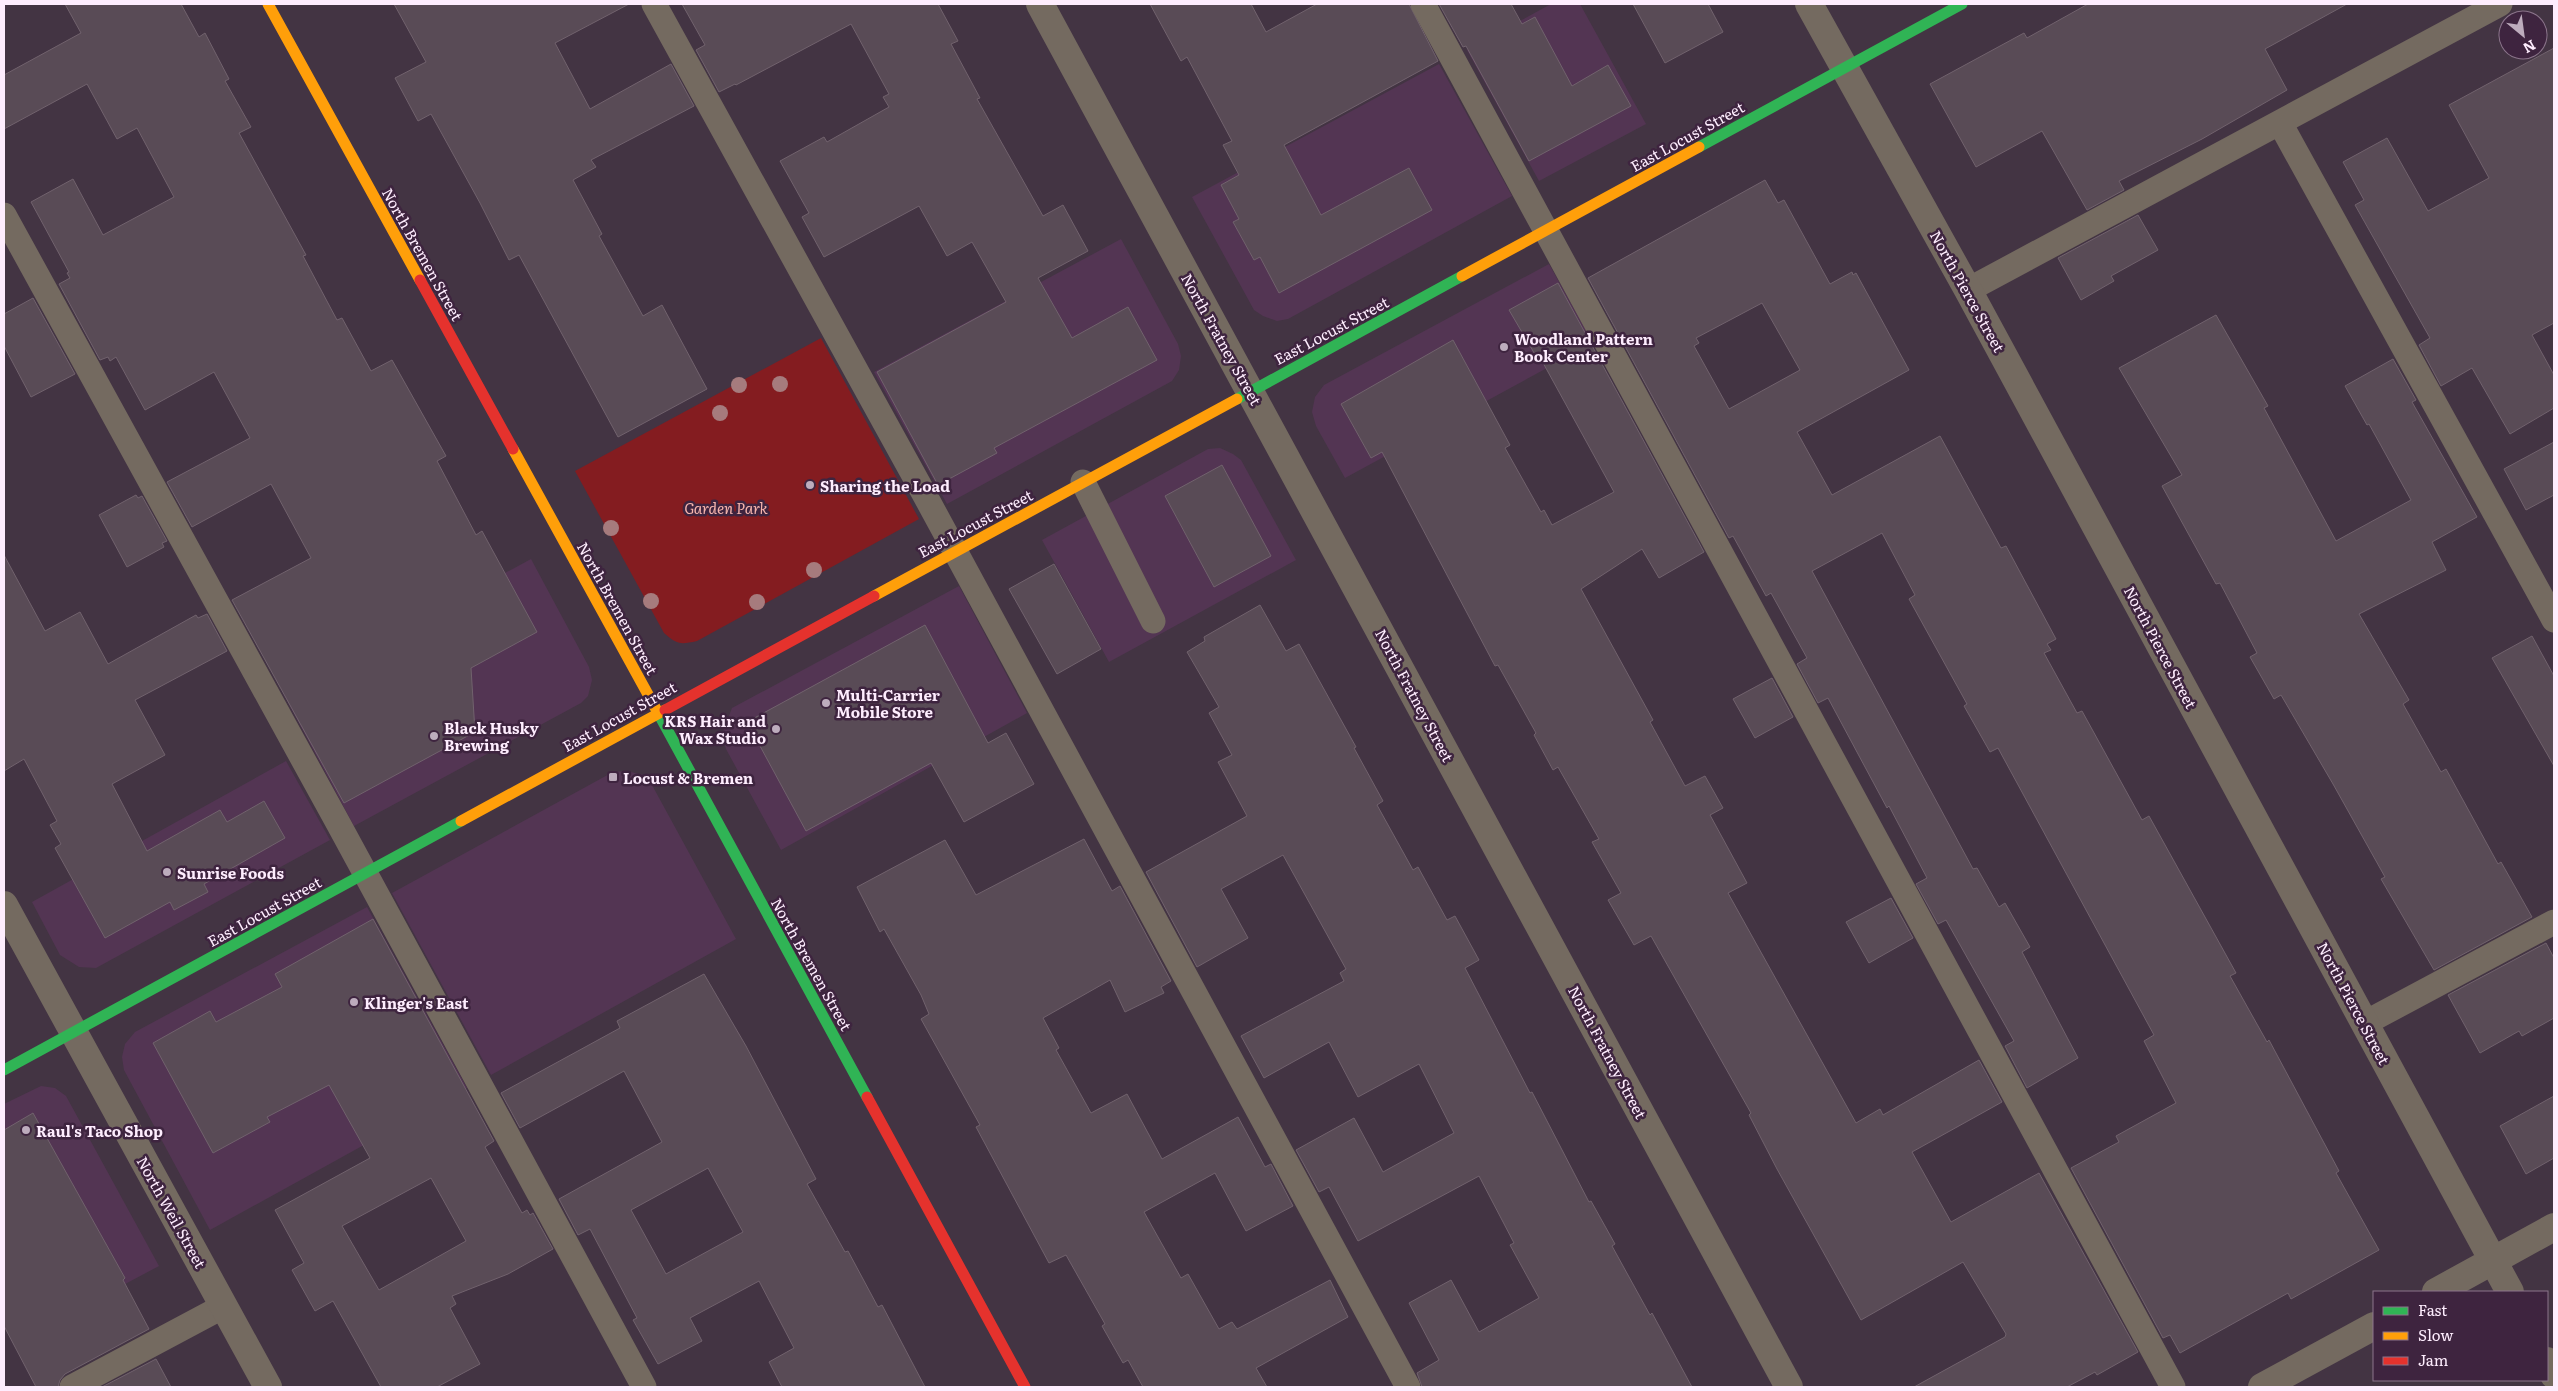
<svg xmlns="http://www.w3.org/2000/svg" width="2558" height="1391" font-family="Literata,serif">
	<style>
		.built { fill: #533553 }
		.green { fill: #841c20 }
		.building { fill: #594b56; stroke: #71626d; fill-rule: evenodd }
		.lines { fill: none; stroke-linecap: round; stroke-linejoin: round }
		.lane { stroke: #746a60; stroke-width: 25 }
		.street { stroke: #746a60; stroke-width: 28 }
		.fast { stroke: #30b455; stroke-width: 11 }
		.slow { stroke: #ff9f0a; stroke-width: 11 }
		.jam { stroke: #e5322d; stroke-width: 11 }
		.tree { fill: #a67b7d }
		.poi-dot { fill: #bdacbd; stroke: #3e243f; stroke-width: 2 }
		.labels { text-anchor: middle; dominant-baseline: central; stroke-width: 5; stroke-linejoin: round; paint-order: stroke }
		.street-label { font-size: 15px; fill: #feedfe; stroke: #3e243f }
		.poi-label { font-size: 15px; font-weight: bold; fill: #feedfe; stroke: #3e243f; text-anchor: start }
		.park-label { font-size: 15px; font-style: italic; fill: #f7b5ad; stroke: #3e243f }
	</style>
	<rect width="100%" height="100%" fill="#433443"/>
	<path class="built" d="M1551 4H1580L1646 124 1539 181 1467 50Z
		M1439 64 1512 196 1288 319 1277 321 1263 316 1254 310 1192 197Z
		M1121 239 1178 344 1181 356 1179 370 1172 381 947 504 874 372Z
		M1549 264 1593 343 1345 478 1316 426 1312 412 1315 397 1324 385Z
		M1220 448 1233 454 1241 460 1296 560 1109 662 1042 540 1208 449Z
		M531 559 589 667 592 680 588 696 581 703 354 826 283 693Z
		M959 586 1027 713 781 850 726 749 722 734 732 708Z
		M286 761 330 840 96 968 79 967 60 955 32 902Z
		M627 771 643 775 652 785 736 939 491 1075 392 893 613 772Z
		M367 907 467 1088 210 1230 124 1070 122 1057 125 1044 135 1032Z
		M41 1086 55 1088 66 1096 159 1266 63 1317 4 1211V1104Z"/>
	<path class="green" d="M821 338 919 519 697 641C679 645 677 644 664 633L575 471Z"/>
	<path class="building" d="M65 4H181L199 37 205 33 229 79 225 81 251 127 239 133 306 255 303 256 337 320 342 318 371 371 392 360 446 456 437 461 476 535 482 531 537 632 471 668 475 732 344 803 232 600 311 558 271 484 192 527 167 482 250 438 214 372 145 410 116 357 110 361 108 357 100 360 59 284 70 278 67 273 69 272 31 202 73 179 103 235 174 197 137 128 117 139 87 84 4 129V75L81 33Z
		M394 4H629L555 43 590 109 671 64 694 106 591 160 596 167 573 180 602 234 599 236 643 316 662 305 707 389 618 437 519 255 509 260 480 203 431 114 418 121 395 78 426 62Z
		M682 4H938L958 41 951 44 980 98 977 99 1043 216 1063 205 1088 251 1038 278 1072 338 1128 307 1157 360 994 448 997 453 938 485 877 372 1006 302 972 242 947 256 919 206 824 257 802 217 809 213 780 161 824 137 827 142 889 107 883 97 889 94 851 24 736 85 735 84 719 92 696 50 705 45Z
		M1150 4H1251L1266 32 1317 4H1409L1438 61 1284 145 1321 215 1409 168 1432 210 1279 293 1260 257 1254 260 1233 222 1239 219 1221 185 1239 175 1223 145 1232 141 1187 57 1181 61Z
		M1439 4H1511L1522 24 1535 17 1572 86 1608 65 1631 106 1529 161 1466 46 1463 47Z
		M1633 4H1708L1723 32 1665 63Z
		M2088 4H2347L2265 49 2287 90 2202 139 2119 181 2124 190 2087 210 2042 131 1976 167 1930 84 2024 33 2027 38Z
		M2554 48V323L2532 335 2554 375V408L2510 434 2472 368 2441 386 2419 345 2430 338 2355 205 2364 200 2343 162 2387 138 2428 211 2489 178 2449 105Z
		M1765 180 1778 203 1784 200 1830 284 1852 272 1853 275 1856 273 1909 370 1797 432 1832 495 1940 436 2001 548 2006 546 2056 639 2047 644 2051 650 2044 653 2077 713 2082 711 2142 820 2149 816 2236 973 2230 976 2267 1042 2269 1040 2339 1171 2336 1173 2379 1250 2291 1299 2288 1293 2180 1353 2170 1335 2163 1338 2071 1168 2119 1142 2116 1136 2176 1103 2144 1041 2154 1035 1998 748 1990 752 1964 706 1967 704 1909 599 1915 595 1882 533 1812 571 1973 869 1977 868 1999 907 2005 903 2030 947 2022 952 2078 1058 2027 1088 2005 1046 2014 1041 1946 920 1938 924 1916 884 1927 878 1889 806 1887 808 1828 698 1818 703 1797 664 1807 658 1771 593 1766 596 1733 536 1729 538 1588 278ZM1762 303 1800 370 1729 409 1694 346 1699 343 1696 338Z
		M2138 215 2158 250 2111 276 2114 281 2081 300 2058 258Z
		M1558 283 1704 552 1659 578 1642 549 1581 589 1653 720 1650 722 1685 786 1705 776 1723 808 1710 815 1747 883 1728 893 1856 1123 1880 1109 1883 1115 1979 1060 2002 1102 1912 1152 1951 1222 2039 1173 2138 1352 2097 1375 2095 1372 2067 1387H1914L2005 1337 2006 1334 1963 1262 1861 1320 1777 1169 1749 1115 1751 1113 1651 936 1634 945 1608 900 1621 893 1592 842 1599 839 1558 767 1553 770 1534 735 1536 733 1498 665 1495 666 1382 452 1371 458 1341 404 1453 340 1510 445 1505 448 1541 512 1544 510 1552 525 1614 492 1542 361 1540 363 1509 310Z
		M33 298 75 374 31 397 4 346V314Z
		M2216 315 2268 406 2264 408 2336 541 2411 500 2369 424 2367 425 2345 386 2393 359 2416 400 2412 402 2477 517 2432 542 2446 570 2359 614 2409 700 2403 704 2441 772 2446 769 2498 864 2501 862 2532 917 2434 970 2381 879 2385 877 2333 784 2281 695 2274 699 2250 657 2257 653 2220 583 2216 584 2162 486 2182 475 2119 368Z
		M2554 442V495L2526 510 2504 469Z
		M1222 465 1271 556 1214 587 1165 496Z
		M136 495 138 498 142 496 167 541 162 543 164 547 127 567 99 515Z
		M4 555 45 631 80 612 108 664 196 615 198 618 207 614 227 651 135 700 165 755 112 784 147 851 220 810 227 822 264 801 285 838 204 884 208 892 174 910 170 902 105 938 55 848 61 844 50 825 57 821 24 759 4 771Z
		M1054 564 1101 649 1057 674 1009 589Z
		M1260 605 1286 651 1299 644 1356 747 1354 748 1383 801 1377 805 1413 870 1418 867 1447 920 1455 916 1479 960 1465 968 1530 1093 1532 1092 1589 1202 1591 1201 1615 1244 1612 1246 1650 1315 1652 1313 1692 1387H1422L1417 1373 1439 1360 1409 1303 1451 1280 1479 1332 1539 1298 1510 1245 1514 1243 1479 1176 1358 1241 1329 1187 1319 1192 1296 1150 1354 1118 1383 1172 1454 1133 1419 1064 1358 1097 1329 1042 1264 1078 1241 1036 1344 981 1340 973 1346 969 1283 855 1221 889 1248 938 1197 967 1146 872 1247 816 1218 762 1232 755 1209 713 1219 707 1187 652 1205 641 1204 637Z
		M925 625 988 743 1006 733 1034 784 964 822 931 763 806 831 747 722Z
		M2532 636 2554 676V766L2492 658Z
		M1772 678 1793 717 1755 738 1733 699Z
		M1084 839 1112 891 1120 886 1171 981 1161 987 1164 993 1125 1012 1110 980 1043 1018 1059 1048 1056 1050 1091 1113 1127 1094 1162 1159 1238 1117 1265 1167 1271 1164 1293 1206 1246 1231 1215 1173 1144 1212 1181 1278 1188 1274 1219 1329 1232 1322 1237 1329 1330 1280 1348 1317 1256 1368 1267 1387H1143L1128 1360 1123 1363 1102 1326 1105 1324 1066 1255 1049 1263 976 1127 980 1125 921 1019 929 1014 921 995 884 929 880 932 857 887 945 840 976 895Z
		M1891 898 1913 938 1869 963 1846 922Z
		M373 919 494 1141 485 1147 522 1213 527 1210 530 1215 533 1213 553 1249 508 1274 452 1296 456 1304 450 1308 480 1364 437 1387H381L333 1301 315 1311 292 1270 304 1263 275 1210 370 1158 329 1085 267 1117 270 1122 213 1153 153 1043 210 1011 216 1022 282 987 275 974ZM431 1178 466 1241 379 1290 342 1226Z
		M2546 943 2554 958V1018L2522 1036 2519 1031 2480 1053 2448 995Z
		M704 974 746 1046 816 1179 807 1184 845 1252 848 1251 878 1307 882 1305 925 1387H782L769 1362 794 1348 759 1281 690 1318 702 1341 658 1364 633 1320 637 1318 590 1229 578 1235 559 1199 662 1142 624 1071 520 1128 501 1093 620 1028 617 1021ZM708 1168 743 1232 666 1274 631 1210Z
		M2554 1096V1158L2526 1174 2500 1126Z
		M33 1113 125 1278 123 1280 149 1329 65 1374 60 1380 58 1387H36L4 1326V1130Z
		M156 1359 171 1387H102Z"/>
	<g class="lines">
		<path class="lane" d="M654 4 928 501 1408 1387
			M1423 4 2173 1387
			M2280 123 2554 620
			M4 215 338 823 644 1387
			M1968 290 2500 4
			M1083 482 1153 621
			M2365 1023 2554 922
			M72 1387 224 1306"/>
		<path class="street" d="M1040 4 1789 1387
			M1809 4 1968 290 2510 1292
			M4 905 268 1387
			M2436 1292 2554 1227
			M2547 1361 2554 1375
			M2262 1387 2374 1326"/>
		<path class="fast" d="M1699 147 1962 4
			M1237 399 1462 276
			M656 709 867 1097
			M4 1070 461 821"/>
		<path class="slow" d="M268 4 420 280
			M1462 276 1699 147
			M513 449 656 709
			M874 596 1237 399
			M461 821 665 710"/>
		<path class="jam" d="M420 280 513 449
			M665 710 874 596
			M867 1097 1025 1387"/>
	</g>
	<g class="tree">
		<circle cx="780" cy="384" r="8"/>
		<circle cx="739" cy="385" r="8"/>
		<circle cx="720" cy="413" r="8"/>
		<circle cx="611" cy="528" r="8"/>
		<circle cx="814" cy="570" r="8"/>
		<circle cx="651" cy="601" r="8"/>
		<circle cx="757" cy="602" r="8"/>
	</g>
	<g class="poi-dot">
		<circle cx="1504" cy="347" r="5"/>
		<circle cx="810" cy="485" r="5"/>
		<circle cx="826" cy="703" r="5"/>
		<circle cx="776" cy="729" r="5"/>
		<circle cx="434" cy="736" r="5"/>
		<rect x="608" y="772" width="10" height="10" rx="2.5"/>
		<circle cx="167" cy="872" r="5"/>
		<circle cx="354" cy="1002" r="5"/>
		<circle cx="26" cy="1130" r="5"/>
	</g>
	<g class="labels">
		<g class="street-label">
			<text transform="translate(1687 136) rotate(-29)">East Locust Street</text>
			<text transform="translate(423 254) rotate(61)">North Bremen Street</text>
			<text transform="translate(1968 291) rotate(61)">North Pierce Street</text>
			<text transform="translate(1331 330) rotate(-28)">East Locust Street</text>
			<text transform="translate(1222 339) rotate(61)">North Fratney Street</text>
			<text transform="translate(975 523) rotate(-28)">East Locust Street</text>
			<text transform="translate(618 608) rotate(61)">North Bremen Street</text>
			<text transform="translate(2161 647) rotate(62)">North Pierce Street</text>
			<text transform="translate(1415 695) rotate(62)">North Fratney Street</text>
			<text transform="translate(619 716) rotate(-29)">East Locust Street</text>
			<text transform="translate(264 911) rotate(-29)">East Locust Street</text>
			<text transform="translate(812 964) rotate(61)">North Bremen Street</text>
			<text transform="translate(2354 1003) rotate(62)">North Pierce Street</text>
			<text transform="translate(1608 1052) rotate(62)">North Fratney Street</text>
			<text transform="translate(172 1212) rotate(61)">North Weil Street</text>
		</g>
		<g class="poi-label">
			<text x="1514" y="338">Woodland Pattern<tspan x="1514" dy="17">Book Center</tspan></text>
			<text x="820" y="485">Sharing the Load</text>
			<text x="836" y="694">Multi-Carrier<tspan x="836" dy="17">Mobile Store</tspan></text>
			<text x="766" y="720" text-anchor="end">KRS Hair and<tspan x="766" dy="17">Wax Studio</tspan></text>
			<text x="444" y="727">Black Husky<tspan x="444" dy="17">Brewing</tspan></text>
			<text x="623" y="777">Locust &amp; Bremen</text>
			<text x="177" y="872">Sunrise Foods</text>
			<text x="364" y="1002">Klinger's East</text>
			<text x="36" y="1130">Raul's Taco Shop</text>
		</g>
		<g class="park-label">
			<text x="726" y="507">Garden Park</text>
		</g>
	</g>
	<rect width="2558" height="1391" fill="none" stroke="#feedfe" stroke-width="10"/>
	<rect x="2373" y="1291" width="175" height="90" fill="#3e243f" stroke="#8b748b"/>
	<rect x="2383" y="1307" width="25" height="8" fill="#30b455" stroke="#8b748b"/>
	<text x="2418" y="1316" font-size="15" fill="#feedfe">Fast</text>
	<rect x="2383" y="1332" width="25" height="8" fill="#ff9f0a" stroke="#8b748b"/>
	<text x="2418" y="1341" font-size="15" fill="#feedfe">Slow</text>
	<rect x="2383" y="1357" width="25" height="8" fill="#e5322d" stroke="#8b748b"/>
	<text x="2418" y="1366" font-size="15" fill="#feedfe">Jam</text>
	<g transform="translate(2523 35) rotate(151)"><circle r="24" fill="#3e243f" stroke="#8b748b"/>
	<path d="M0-4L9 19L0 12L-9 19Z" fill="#bdacbd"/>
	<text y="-8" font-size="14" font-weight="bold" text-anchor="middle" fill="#feedfe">N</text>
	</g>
</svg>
